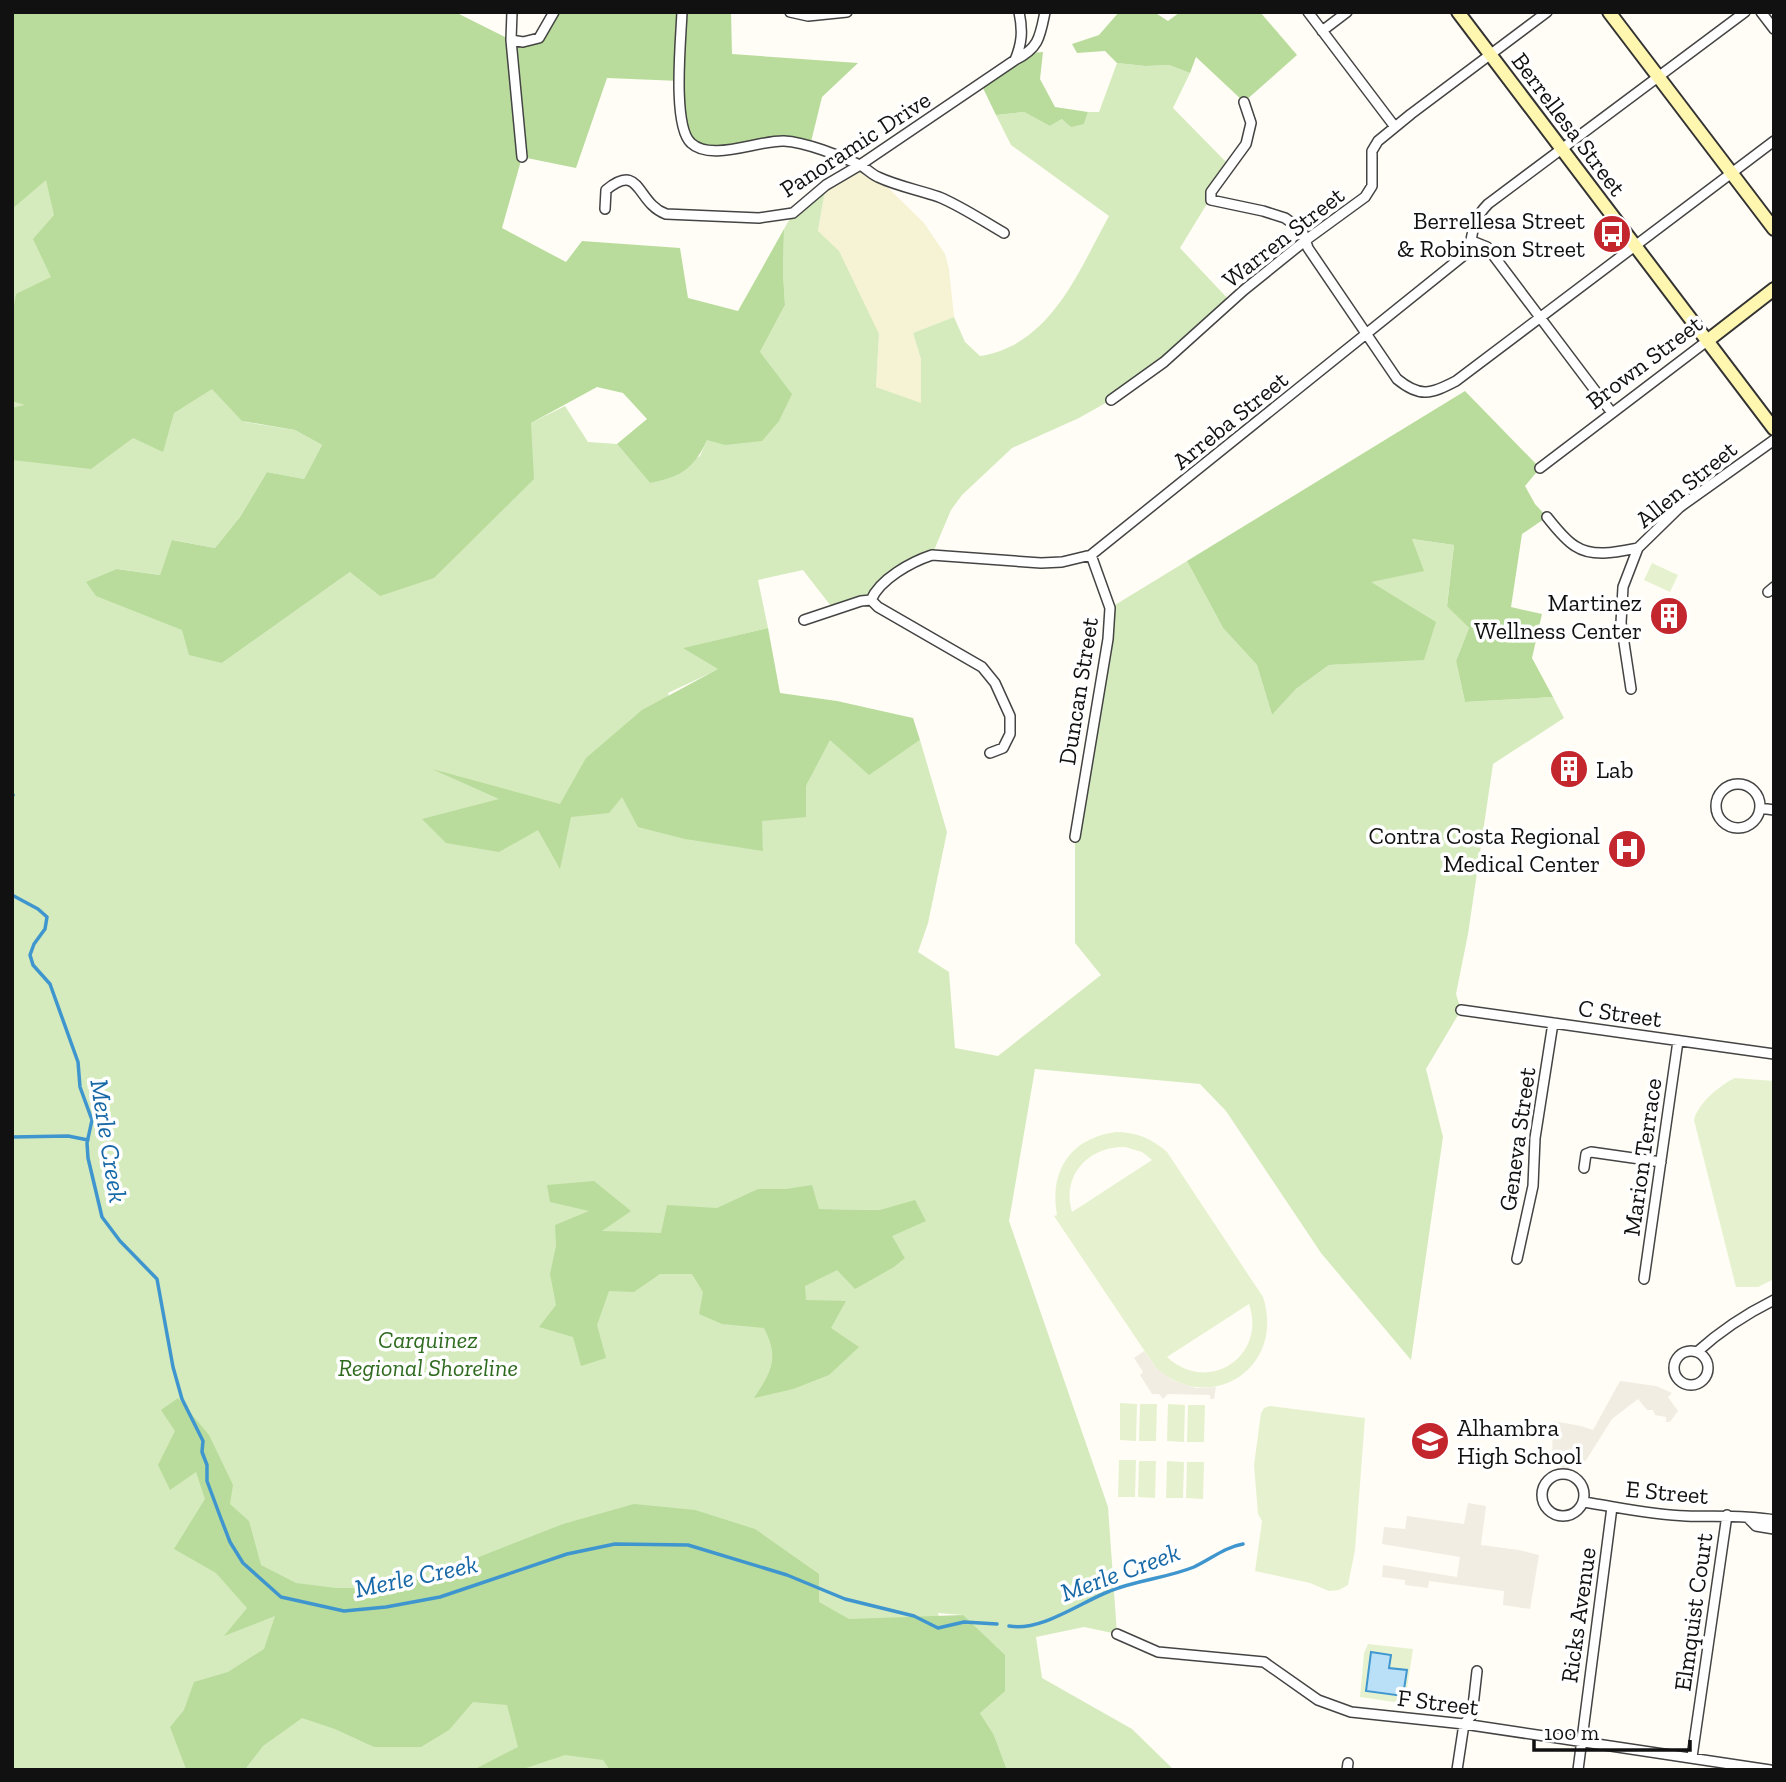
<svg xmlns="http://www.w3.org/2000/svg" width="1786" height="1782" font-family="'Zilla Slab',serif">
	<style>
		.farmland { fill: #f6f3d4 }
		.green { fill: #d5ebbd; fill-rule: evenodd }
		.forest { fill: #b9dc9c }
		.pitch { fill: #e6f2cf; fill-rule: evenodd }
		.plaza { fill: #f1ede2 }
		.water { fill: #b9e0f7; stroke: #3f96cf; stroke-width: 2 }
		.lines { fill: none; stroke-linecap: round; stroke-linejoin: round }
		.stream { stroke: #3f96cf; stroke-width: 3.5 }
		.street-casing { stroke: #444; stroke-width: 12 }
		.secondary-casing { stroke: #333; stroke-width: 16 }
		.street { stroke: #fff; stroke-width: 9 }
		.secondary { stroke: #fff6b0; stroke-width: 12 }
		.labels { text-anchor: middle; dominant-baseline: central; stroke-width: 7; stroke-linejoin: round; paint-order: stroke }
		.street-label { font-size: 24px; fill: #111; stroke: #fff }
		.poi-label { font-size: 24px; fill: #111; stroke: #fff; text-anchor: end }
		.park-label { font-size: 24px; font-style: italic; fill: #2f6b1f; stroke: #fff }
		.water-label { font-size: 26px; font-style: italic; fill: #1768a6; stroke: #fff }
	</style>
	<rect width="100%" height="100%" fill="#fffdf5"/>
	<path class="farmland" d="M860 165 877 177 924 223 945 254 949 269 954 317 913 333 921 359V404L876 387 879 334 818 232 826 185Z"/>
	<path class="green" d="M1117 63 1145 66 1169 65 1190 73 1173 108 1230 166 1180 248 1231 302 1111 400 1079 418 1012 448 962 495 951 510 932 555 890 579 871 600 834 610 803 570 758 580 768 628 684 648 719 669 668 693 712 842 763 850 761 821 806 786 830 739 869 774 920 740 947 832 928 923 918 952 949 972 955 1048 998 1056 1101 975 1075 943V837L1110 608 1187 561 1223 628 1257 665 1272 715 1296 689 1329 665 1424 659 1370 582 1411 539 1454 545 1447 605 1469 628 1456 661 1465 702 1553 697 1564 718 1493 764 1468 934 1456 994 1461 1010 1426 1069 1443 1137 1411 1360 1321 1253 1226 1111 1200 1084 1035 1069 1009 1221 1108 1507 1117 1634 1084 1627 1036 1637 1042 1678 1132 1729 1174 1770H1007L994 1735 980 1713 963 1615 938 1613 959 1688 975 1770H12V102L245 422 295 430 322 445 304 479 267 472 240 517 215 548 173 540 160 575 118 569 222 663 350 572 531 423 565 406 588 442 617 444 650 483 700 456 707 440 760 352 785 305 783 273 784 229 793 213 826 185 818 231 839 251 879 334 876 387 921 403V359L913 333 954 317 965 342 980 356C1051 345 1078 272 1109 216L1011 145 996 115 1024 112 1050 126 1062 119 1084 124 1088 112H1099ZM819 1209 880 1210 891 1236 905 1258Z"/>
	<path class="forest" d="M12 12H455L511 40 533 41 554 12H731L732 54 858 63 822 97 810 146 785 141 723 152 691 144 681 126 680 81 607 78 576 168 522 157 502 228 566 262 582 241 680 248 688 298 738 311 784 229 783 273 785 305 760 352 792 394 779 421 762 441 725 445 707 440C694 469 680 477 650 483L617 444 647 419 623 393 597 387 531 423 534 479 434 578 380 596 350 572 222 663 189 655 182 630 96 596 86 582 117 569 160 575 172 540 215 548 240 517 267 472 304 479 322 445 295 430 242 421 212 389 174 413 163 452 133 438 91 469 12 460V408L25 405 12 401V317L16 294 51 277 33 239 54 215 46 180 12 209Z
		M1119 12H1154L1168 21 1180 12H1260L1297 55 1244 102 1196 57 1190 73 1169 65 1145 66 1117 63 1105 51 1077 53 1072 44 1099 35Z
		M1043 52 1040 79 1055 107 1088 112 1084 124 1071 127 1062 119 1050 126 1024 112 996 115 981 84 1030 53Z
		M1465 391 1540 468 1525 486 1535 504 1547 517 1522 534 1511 607 1542 614 1532 658 1553 697 1465 702 1456 661 1469 628 1447 606 1454 545 1412 539 1424 571 1371 582 1436 622 1424 660 1329 665 1296 689 1272 715 1257 665 1223 628 1187 561Z
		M768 628 780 693 837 701 913 718 920 740 869 775 830 740 806 786V817L762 821 763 851 685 839 638 827 622 797 609 813 571 817 560 869 538 830 499 852 446 843 422 819 499 799 432 769 560 804 586 758 642 710 718 669 683 648Z
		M594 1181 631 1211 602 1231 661 1233 667 1205 717 1208 758 1189H786L812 1185 819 1209 880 1210 915 1200 926 1221 892 1236 905 1258 894 1267 855 1289 837 1270 805 1286 806 1300 846 1301 831 1328 859 1347 829 1375 793 1389 754 1398C771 1372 780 1359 764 1328L722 1324 699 1314 703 1292 692 1274H660L634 1292 609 1291 597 1325 606 1358 581 1366 573 1337 539 1327 556 1305 550 1274 556 1246 555 1225 589 1211 550 1202 547 1185Z
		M178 1398 209 1435 233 1485 230 1504 249 1521 261 1565 296 1583 336 1588H377L423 1579 563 1524 634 1504 695 1510 755 1529 819 1574V1602L849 1619 963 1615 1005 1655V1691L980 1713 994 1735 1007 1770H610L603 1760 565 1755 520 1770H481L477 1768 518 1747 507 1705 473 1702 449 1730 421 1747H374L335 1729 302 1718 263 1746 246 1768 186 1769 170 1727 184 1710 194 1682 228 1672 264 1649 275 1616 224 1636 247 1608 216 1573 174 1549 205 1499 196 1472 170 1490 158 1465 175 1431 161 1410Z"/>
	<path class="pitch" d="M1652 563 1678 575 1670 592 1644 580Z
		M1735 1078 1774 1081V1279L1758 1287H1736L1694 1120C1698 1103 1720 1085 1735 1078Z
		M1116 1132C1136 1132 1151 1138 1167 1152L1263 1297C1286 1367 1211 1417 1156 1368L1054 1216 1057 1215C1049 1170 1071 1138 1116 1132ZM1125 1147 1142 1152 1152 1160 1072 1212C1061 1175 1089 1146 1125 1147ZM1249 1304C1267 1357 1208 1395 1167 1357Z
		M1120 1403 1137 1404 1136 1441 1120 1440Z
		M1140 1404H1157L1156 1441H1139Z
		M1168 1404 1185 1405 1184 1442 1167 1441Z
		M1188 1405H1205L1204 1442H1187Z
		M1270 1406 1365 1418 1355 1550 1348 1585 1339 1590 1329 1591 1310 1583 1255 1571 1262 1521 1258 1514 1254 1465 1261 1413 1264 1408Z
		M1119 1460H1136L1135 1497H1118Z
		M1139 1461H1156L1155 1498 1138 1497Z
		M1167 1461 1184 1462 1183 1498H1166Z
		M1187 1462H1204L1203 1499 1186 1498Z
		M1368 1644 1413 1649 1405 1701 1401 1703 1360 1697 1364 1653Z"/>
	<path class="plaza" d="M1144 1351 1156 1368 1174 1381 1196 1388 1216 1387 1214 1399H1210V1395L1168 1394 1163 1399 1159 1394H1152L1140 1375 1143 1372 1134 1358Z
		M1620 1381 1656 1386 1672 1393 1668 1397 1678 1411 1670 1422H1666V1417L1655 1415 1653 1410H1647L1638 1399 1612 1419 1583 1465 1570 1459 1568 1474H1560L1563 1458 1552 1459 1553 1421 1581 1426 1593 1430Z
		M1468 1503 1486 1506 1481 1545 1519 1550 1539 1555 1530 1609 1503 1605 1504 1591 1429 1581 1428 1588 1405 1585V1580L1382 1577 1383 1565 1457 1577 1460 1557 1382 1544 1384 1527 1405 1529 1407 1516 1464 1524Z"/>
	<path class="water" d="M1371 1652 1391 1655 1389 1668 1407 1670 1403 1696 1366 1691Z"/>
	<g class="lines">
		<path class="stream" d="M12 797 13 795
			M12 895 38 909 47 917 45 929 34 944 30 955 33 965 50 984 78 1062 80 1087 92 1120 87 1143 88 1158 102 1217 120 1241 157 1279 173 1367 182 1399 203 1441 202 1452 207 1465V1481L220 1516 230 1542 243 1563 281 1597 344 1611 386 1607 440 1597 567 1554 615 1544 688 1545 787 1575 845 1599 914 1616 938 1628 964 1622 997 1624
			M12 1137 68 1136 88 1140
			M1009 1626C1041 1632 1081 1602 1110 1591 1137 1580 1167 1578 1194 1567 1211 1559 1225 1547 1243 1544"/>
		<defs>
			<path id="street" d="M512 12 511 40 522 157
				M682 12C681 39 672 126 691 143 711 162 758 140 784 141 805 142 841 156 860 165 866 168 871 174 878 177 897 186 919 190 939 197 961 206 983 221 1004 233
				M790 12 808 16 847 12
				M1308 12 1395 127
				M1761 12 1774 29
				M1322 31 1347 12
				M511 40 523 42 539 38 554 12
				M1015 60C1039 48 1040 37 1045 12
				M1244 102 1251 123 1246 144 1211 192V200L1263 211 1285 218 1302 230 1308 248 1397 379C1420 398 1431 394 1456 381L1774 141
				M605 209 606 190C641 161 636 203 666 214L759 218 793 213 826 185 860 165 1015 60C1022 43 1023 31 1019 12
				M1472 241 1487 247 1612 413
				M1111 400 1164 362 1244 290 1306 240 1365 197 1372 186V151L1378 141 1411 114 1547 12
				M1540 468 1707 341
				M1547 517C1555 527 1565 540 1575 546 1593 558 1618 552 1638 548
				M1768 592 1774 587
				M804 620 861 601 871 600
				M1631 689 1621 623 1623 587 1638 548 1680 507 1774 440
				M990 753 1003 748 1010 734V716L995 683 982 667 878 607 871 600C880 579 911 562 932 555L1041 563 1062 562 1091 555 1468 252C1475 229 1470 223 1488 204L1745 12
				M1716 806a22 22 0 1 1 44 0a22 22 0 1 1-44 0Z
				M1760 808 1774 810
				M1075 837 1108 639 1110 608 1091 555
				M1461 1010 1774 1054
				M1584 1168 1586 1154 1591 1152 1661 1162
				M1517 1259 1533 1186 1535 1138 1553 1023
				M1644 1279 1678 1041
				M1674 1368a17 17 0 1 1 34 0a17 17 0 1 1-34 0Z
				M1697 1352C1720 1331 1746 1314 1774 1300
				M1542 1495a21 21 0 1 1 42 0a21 21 0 1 1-42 0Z
				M1583 1502C1617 1507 1652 1515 1686 1516 1716 1517 1745 1515 1774 1520
				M1749 1519 1756 1526 1774 1529
				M1117 1634 1158 1652 1264 1662 1318 1700 1351 1712 1464 1724 1770 1770
				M1692 1757 1727 1515
				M1347 1770 1348 1763
				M1457 1770 1464 1724 1472 1715 1477 1671
				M1578 1770 1612 1507"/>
			<path id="secondary" d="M1458 12 1774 429
				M1609 12 1774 229
				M1707 341 1774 289"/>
		</defs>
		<use href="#street" class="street-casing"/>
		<use href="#secondary" class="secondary-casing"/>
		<use href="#street" class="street"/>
		<use href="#secondary" class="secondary"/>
	</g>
	<defs>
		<symbol id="bus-disc" viewBox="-11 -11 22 22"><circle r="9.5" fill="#c4262e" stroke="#fff"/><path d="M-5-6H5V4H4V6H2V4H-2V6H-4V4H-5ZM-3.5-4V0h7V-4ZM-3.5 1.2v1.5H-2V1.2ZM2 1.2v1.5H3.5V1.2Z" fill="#fff"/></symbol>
		<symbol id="building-disc" viewBox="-11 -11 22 22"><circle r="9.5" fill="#c4262e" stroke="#fff"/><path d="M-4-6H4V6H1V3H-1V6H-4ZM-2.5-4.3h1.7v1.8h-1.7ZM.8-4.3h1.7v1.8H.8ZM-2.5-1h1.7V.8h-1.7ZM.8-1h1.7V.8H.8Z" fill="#fff"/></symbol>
		<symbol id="hospital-disc" viewBox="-11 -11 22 22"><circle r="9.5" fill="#c4262e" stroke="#fff"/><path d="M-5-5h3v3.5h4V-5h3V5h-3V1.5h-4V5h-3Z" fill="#fff"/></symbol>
		<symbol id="school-disc" viewBox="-11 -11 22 22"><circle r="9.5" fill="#c4262e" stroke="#fff"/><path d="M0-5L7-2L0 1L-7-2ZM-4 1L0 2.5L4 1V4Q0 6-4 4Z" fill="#fff"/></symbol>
	</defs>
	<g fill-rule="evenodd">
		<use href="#bus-disc" x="1590" y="212" width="44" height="44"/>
		<use href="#building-disc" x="1647" y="594" width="44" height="44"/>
		<use href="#building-disc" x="1547" y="747" width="44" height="44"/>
		<use href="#hospital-disc" x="1605" y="827" width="44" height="44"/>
		<use href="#school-disc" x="1408" y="1419" width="44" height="44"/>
	</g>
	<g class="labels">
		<g class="street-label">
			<text transform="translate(1569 124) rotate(53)">Berrellesa Street</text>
			<text transform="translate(855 144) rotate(-33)">Panoramic Drive</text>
			<text transform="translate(1283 237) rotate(-38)">Warren Street</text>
			<text transform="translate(1644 362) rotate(-37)">Brown Street</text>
			<text transform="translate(1230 420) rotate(-39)">Arreba Street</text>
			<text transform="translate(1686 484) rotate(-39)">Allen Street</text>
			<text transform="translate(1078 691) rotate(-81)">Duncan Street</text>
			<text transform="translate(1620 1013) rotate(8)">C Street</text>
			<text transform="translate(1517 1139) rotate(-82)">Geneva Street</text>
			<text transform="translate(1642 1157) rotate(-82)">Marion Terrace</text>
			<text transform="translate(1667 1492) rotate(5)">E Street</text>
			<text transform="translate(1693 1612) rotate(-82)">Elmquist Court</text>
			<text transform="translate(1578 1615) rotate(-82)">Ricks Avenue</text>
			<text transform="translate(1438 1702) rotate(7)">F Street</text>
		</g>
		<g class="poi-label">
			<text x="1585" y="220">Berrellesa Street<tspan x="1585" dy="28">&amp; Robinson Street</tspan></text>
			<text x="1642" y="602">Martinez<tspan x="1642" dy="28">Wellness Center</tspan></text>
			<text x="1596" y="769" text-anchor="start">Lab</text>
			<text x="1600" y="835">Contra Costa Regional<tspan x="1600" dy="28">Medical Center</tspan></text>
			<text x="1457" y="1427" text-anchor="start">Alhambra<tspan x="1457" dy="28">High School</tspan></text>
		</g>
		<g class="park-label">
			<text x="428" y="1339">Carquinez<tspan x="428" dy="28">Regional Shoreline</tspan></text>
		</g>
		<g class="water-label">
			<text transform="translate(109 1141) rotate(81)">Merle Creek</text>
			<text transform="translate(1120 1572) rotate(-20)">Merle Creek</text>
			<text transform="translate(416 1576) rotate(-12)">Merle Creek</text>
		</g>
	</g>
	<rect width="1786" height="1782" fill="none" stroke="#111111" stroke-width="28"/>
	<path d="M1534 1740v10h156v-10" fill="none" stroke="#111111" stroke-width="3.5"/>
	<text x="1544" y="1740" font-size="21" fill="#111111" stroke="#ffffff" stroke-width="5" paint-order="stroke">100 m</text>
</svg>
